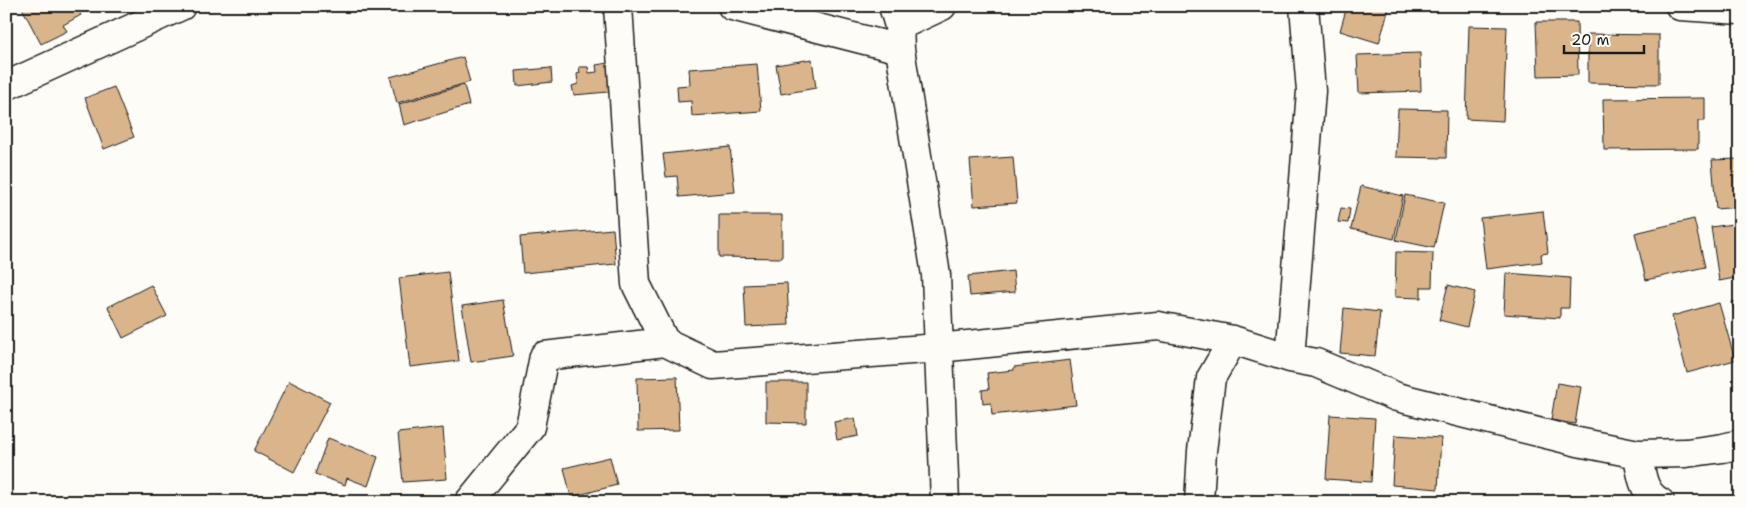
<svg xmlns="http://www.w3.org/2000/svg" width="1746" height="508" font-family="'Shantell Sans',sans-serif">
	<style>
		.building { fill: #dab58c; stroke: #1c1c1c }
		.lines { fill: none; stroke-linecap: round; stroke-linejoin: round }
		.minor-casing { stroke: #1c1c1c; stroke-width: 31 }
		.minor { stroke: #fdfcf7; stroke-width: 28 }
	</style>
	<rect width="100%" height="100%" fill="#fdfcf7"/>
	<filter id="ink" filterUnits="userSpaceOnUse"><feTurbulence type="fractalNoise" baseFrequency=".02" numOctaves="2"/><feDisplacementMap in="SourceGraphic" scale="10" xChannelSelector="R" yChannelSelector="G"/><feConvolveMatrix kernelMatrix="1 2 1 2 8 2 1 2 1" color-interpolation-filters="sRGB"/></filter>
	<g filter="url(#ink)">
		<path class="building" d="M21 6H76L81 15 63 25 67 31 41 44Z
			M1347 6H1383L1389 8 1379 43 1340 31Z
			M1536 22H1577L1578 75 1538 76Z
			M1469 26 1507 27 1503 121 1466 119Z
			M1588 34 1659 35V84L1588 83Z
			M1420 53 1421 91 1359 93 1357 55Z
			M463 57 470 82 397 103 390 77Z
			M812 59 816 88 781 94 776 65Z
			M614 62 619 91 574 95 572 86 578 84 577 74 580 73 579 67H588L589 73 597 72 596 65Z
			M757 64 761 111 692 116 691 101 678 102 677 86 690 85 689 69Z
			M551 68 552 82 517 86 516 71Z
			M464 85 469 105 404 125 399 104Z
			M114 87 134 137 104 149 85 98Z
			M1705 98V121H1698V149L1604 150 1603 99Z
			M1398 109 1447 110 1446 158 1396 157Z
			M730 147 735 192 679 197 677 176 666 177 663 154Z
			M1013 157 1017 203 974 206 970 160Z
			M1737 159 1740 207 1716 209 1712 160Z
			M1361 186 1403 196 1394 239 1351 229Z
			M1405 195 1444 203 1434 248 1396 240Z
			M1341 208 1350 209 1348 223 1338 222Z
			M1543 211 1548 253 1541 254 1542 262 1486 269 1480 218Z
			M719 215H782V258L719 257Z
			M1694 219 1705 267 1646 280 1635 233Z
			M1740 223V277L1719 281 1711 227Z
			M613 229 616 264 523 273 520 237Z
			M1396 252 1433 253 1432 287H1421V298L1395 297Z
			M1013 271 1015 292 970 296 968 276Z
			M448 272 459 361 410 367 399 278Z
			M1506 273 1570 278 1569 308H1560V318L1504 314Z
			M787 283 789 325 746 327 744 285Z
			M151 285 167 316 123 338 108 307Z
			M1448 285 1475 292 1467 327 1439 320Z
			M503 300 513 356 471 362 462 306Z
			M1740 300V338L1732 302Z
			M1719 303 1735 360 1687 373 1672 316Z
			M1344 308 1380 312 1375 356 1340 353Z
			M1070 360 1076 405 992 415 991 403 983 404 982 390 989 389 987 373 1014 370V367Z
			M677 377 679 430 638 431 637 378Z
			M289 381 330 402 294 472 254 451Z
			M766 382H806V423L766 422Z
			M1557 383 1581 387 1575 424 1551 420Z
			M1330 415 1375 418 1371 482 1326 479Z
			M855 418 858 436 837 440 834 422Z
			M443 428 447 479 403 482 398 433Z
			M1395 435 1441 438 1438 489 1392 485Z
			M328 438 378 457 368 486 347 478 345 485 315 474Z
			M610 457 617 485 571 497 564 468Z"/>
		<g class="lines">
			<defs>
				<path id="minor" d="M618 6 636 284 665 342 713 365 938 348 1158 326 1233 340 1290 358 1316 363 1397 397 1578 442 1638 454 1686 453 1723 448 1740 444
					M732 6 900 49
					M893 6 899 26 900 49 936 275 945 502
					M1680 6 1740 10
					M899 26 942 6
					M6 86 181 6
					M1290 358 1311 91 1304 6
					M1638 454C1641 472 1642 493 1660 502
					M469 502 530 427 544 356 665 342
					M1199 502 1202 451 1211 378 1233 340"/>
			</defs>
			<use href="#minor" class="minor-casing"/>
			<use href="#minor" class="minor"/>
		</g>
	</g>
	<rect width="1746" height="508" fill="none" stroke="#fdfcf7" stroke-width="25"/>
	<rect x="12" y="12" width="1721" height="483" fill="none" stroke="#1c1c1c" stroke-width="2" filter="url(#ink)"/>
	<path d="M1564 45v8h80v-8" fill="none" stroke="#1c1c1c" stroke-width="2.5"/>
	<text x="1571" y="45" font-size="15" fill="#1c1c1c" stroke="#fdfcf7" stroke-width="4" paint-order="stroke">20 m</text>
</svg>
